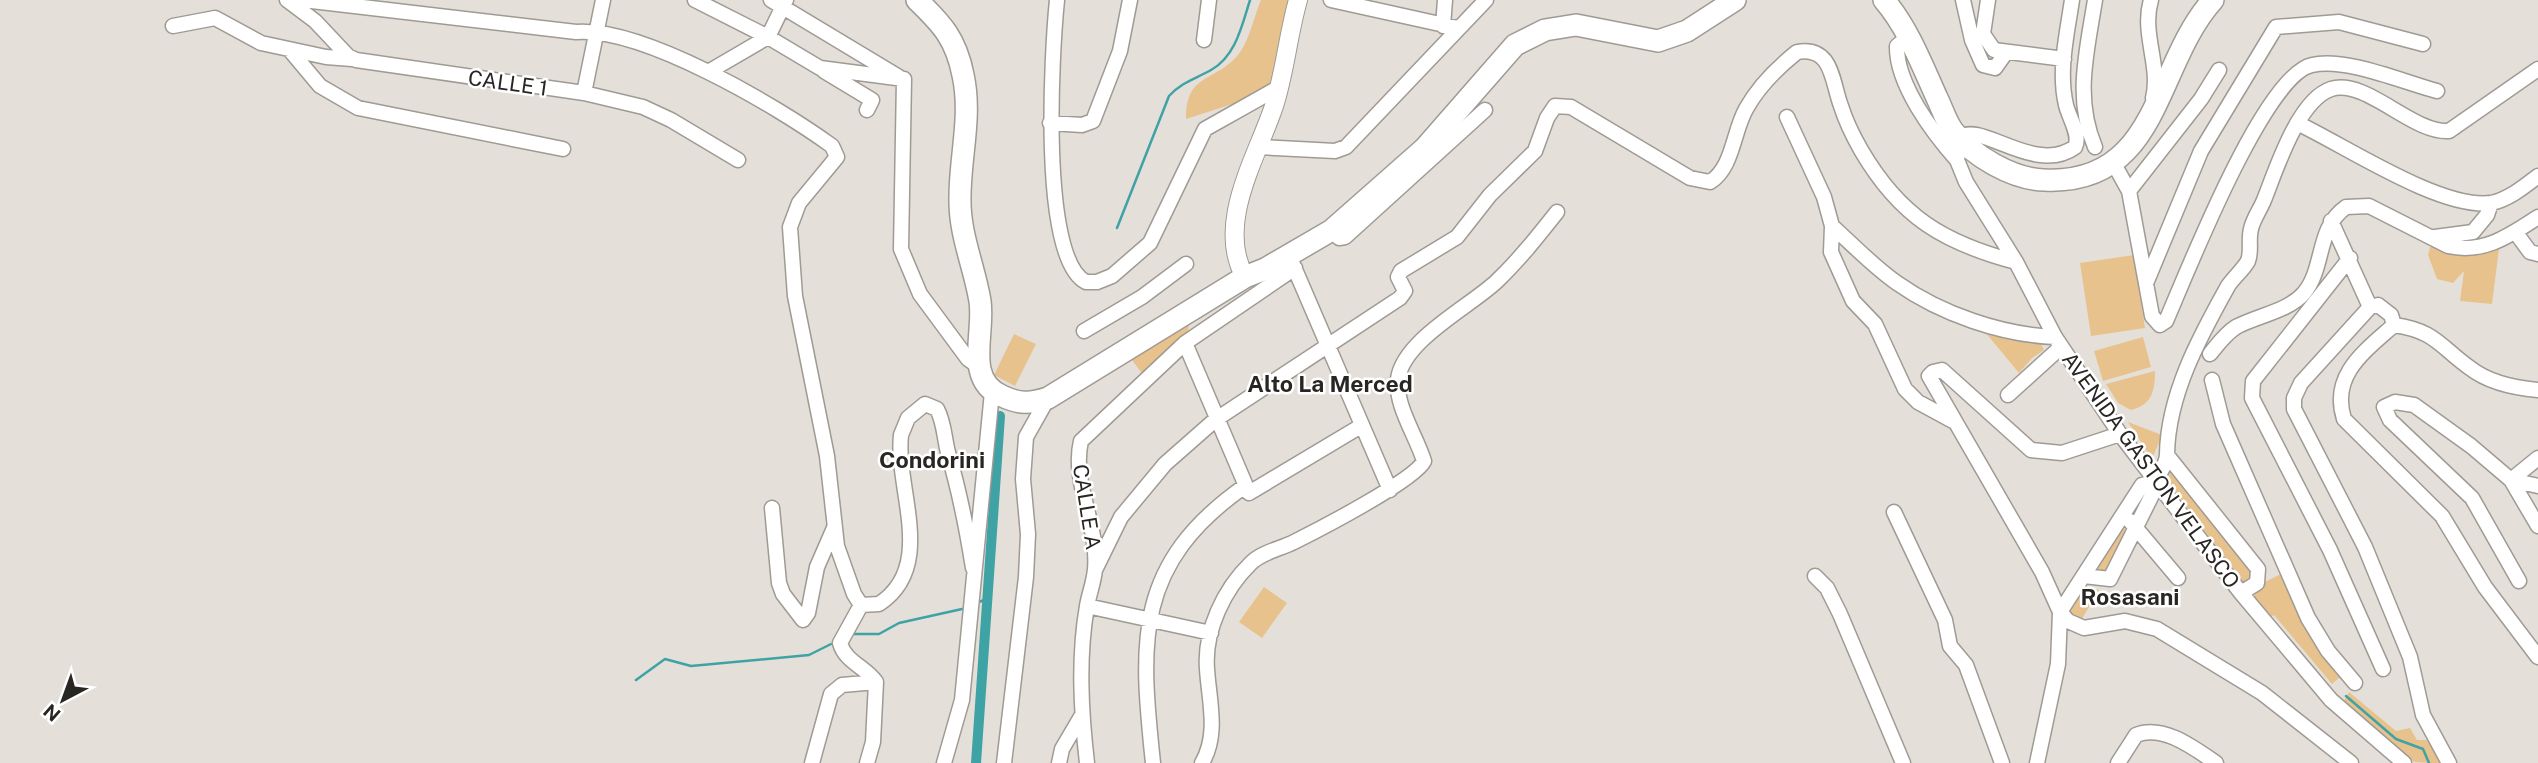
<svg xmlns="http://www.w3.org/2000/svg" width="2538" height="763" font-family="'Public Sans',sans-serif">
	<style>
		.green { fill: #e8c28d }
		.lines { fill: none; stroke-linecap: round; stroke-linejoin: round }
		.stream { stroke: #3fa2a5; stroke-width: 2.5 }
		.canal { stroke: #3fa2a5; stroke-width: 10 }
		.minor-casing { stroke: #9f9a94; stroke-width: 17 }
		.major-casing { stroke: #9f9a94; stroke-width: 20 }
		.highway-casing { stroke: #9f9a94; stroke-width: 24 }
		.minor { stroke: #fff; stroke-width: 14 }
		.major { stroke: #fff; stroke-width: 18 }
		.highway { stroke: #fff; stroke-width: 21 }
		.labels { text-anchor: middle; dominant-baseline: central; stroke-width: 5; stroke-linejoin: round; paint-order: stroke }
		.street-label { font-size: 21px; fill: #282623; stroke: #fff }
		.neighbourhood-label { font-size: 23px; font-weight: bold; fill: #282623; stroke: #fff }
	</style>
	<rect width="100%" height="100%" fill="#e4e0d9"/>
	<path class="green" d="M1261 0H1294L1272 84 1239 102 1186 119C1186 73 1213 83 1237 56 1249 43 1254 16 1261 0Z
		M2437 245 2499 249 2492 304 2460 301 2464 271 2453 283 2437 279 2428 255 2430 247Z
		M2134 255 2145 328 2091 336 2080 263Z
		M1189 325 1187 337 1143 375 1132 360Z
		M1986 328 2040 342 2044 350 2032 358 2019 373 1985 332Z
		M1014 334 1036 344 1015 386 994 375Z
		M2143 337 2151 367 2103 381 2094 351Z
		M2155 371C2155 391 2152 405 2131 410L2118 403 2106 384Z
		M2128 422 2162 435 2152 459Z
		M2176 472 2256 576 2244 583 2168 482 2169 474Z
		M2124 528 2126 534 2109 571 2095 569Z
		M2283 573 2315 644 2340 677 2332 684 2274 615 2267 619 2251 597 2257 593V586Z
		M2082 586 2099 590 2080 622 2066 612Z
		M1264 587 1287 603 1262 638 1239 622Z
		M2349 692 2396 731 2410 728 2417 740H2438L2447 763C2438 763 2423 763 2415 762 2388 749 2361 724 2344 701Z"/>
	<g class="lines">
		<path class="stream" d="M1117 228 1169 96C1182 82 1195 79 1211 70 1236 56 1242 25 1250 0
			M979 602 989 598
			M850 634H879L899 623 962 609
			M636 680 665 659 691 666 809 655 831 644
			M2346 696 2396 739 2423 749 2429 763"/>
		<path class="canal" d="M976 763 1000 416"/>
		<defs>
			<path id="minor" d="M287 0 315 21 348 56 356 60 584 93 643 107 671 120 738 160
				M303 0 576 32C643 27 777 106 832 146L837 157 799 203 790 227 795 296 827 456 837 546 854 594 861 605 879 604C937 566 895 489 901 435L908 418 925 404 937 409C945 424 944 440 949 456 960 494 967 530 973 568
				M695 0 768 37 820 68 904 79
				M771 0 899 77
				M1057 0C1052 49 1039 259 1086 282H1097L1112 276 1150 243 1205 129 1278 88
				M1331 0 1458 28
				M1963 0 1972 40 1983 65 1995 68 2005 54
				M1988 0 1983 34 1994 50 2064 59
				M2072 0C2067 34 2058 71 2066 105 2069 118 2081 135 2075 147 2035 176 1980 120 1960 138L1957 160 1966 182 2016 262 2055 337 2120 434 2241 593 2331 700 2404 763
				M2095 0C2087 51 2074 98 2095 147
				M2151 0C2141 33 2161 66 2153 98
				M173 26 215 18 261 43 326 57 352 59
				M1443 26 1445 0
				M1908 37 1897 46C1896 84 1933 133 1957 160
				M1204 40 1209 0
				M289 49 320 86 358 108 563 149
				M824 71 872 100 867 110
				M708 72 768 37 786 0
				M904 79 901 249 920 294 968 359 978 366
				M584 93 603 0
				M1787 117 1824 197 1832 226 1831 252 1853 301 1875 324 1905 389 1918 402 1953 421
				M1050 123 1082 125 1093 121 1120 51 1130 0
				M2297 123C2344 145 2441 210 2491 203 2508 200 2525 186 2538 176
				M1258 147 1335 151 1346 147 1486 0
				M2114 164 2129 191 2152 316 2160 325 2166 321C2187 273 2264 75 2312 65 2345 57 2403 82 2437 91
				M2129 191 2201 99 2219 70
				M2331 221 2370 307
				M1832 226C1853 245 1874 267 1897 283 1941 314 2002 335 2055 337
				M1332 230 1339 238 1345 237 1485 110
				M2516 233 2530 252 2538 254
				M2435 237 2473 232 2487 215 2491 203
				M2350 258 2253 381 2252 398 2330 550 2383 669
				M1291 260 1390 490
				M2147 281 2201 151 2276 27 2339 22 2423 44
				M2394 325 2391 315 2378 305 2370 307 2301 383 2294 398V409L2365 547 2410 657 2423 715 2449 763
				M2394 325C2365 351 2330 375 2344 419L2442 516 2485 587 2538 657
				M2394 325C2436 331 2439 346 2470 368 2488 382 2515 388 2538 390
				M1084 331 1142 297 1186 264
				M1185 343 1249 493 1361 426
				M2210 354C2218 344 2225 334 2236 327 2256 316 2289 311 2304 293 2325 268 2316 228 2346 207L2369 206 2448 246C2484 254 2509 236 2538 217
				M2212 380 2223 424 2308 618 2328 651 2355 683
				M2008 395 2061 347
				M2120 434 2062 453 2031 450 1942 370 1933 372 1929 376 2042 572 2060 612 2068 621 2084 628 2125 621 2157 629 2262 693 2351 763
				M2167 455 2258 569 2257 583 2241 593
				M2511 480 2538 458
				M2511 480 2538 486
				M772 508 779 583 783 594 803 620 808 613 817 567 834 528
				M1894 512 1945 620 1950 646 1966 665 2002 763
				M2130 521 2178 578
				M1095 570 1121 517 1165 464 1215 420 1400 298 1405 291 1398 277 1401 271 1457 237 1490 195 1535 151 1547 118 1555 106 1571 107 1690 178 1710 182C1733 168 1733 132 1746 109 1758 87 1777 68 1797 52 1833 45 1832 83 1841 106 1846 122 1853 136 1861 150 1900 217 1944 243 2016 262
				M1815 576 1827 588 1840 614 1903 763
				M2084 576 2110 579 2153 493C2153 478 2167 468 2167 454 2168 395 2199 338 2228 286 2234 277 2243 270 2248 261 2252 251 2248 240 2251 229 2253 219 2260 210 2264 200 2276 170 2298 100 2331 89 2366 78 2413 134 2449 131L2538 69
				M2519 581 2472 498 2390 420 2384 407 2395 402 2414 405 2471 446 2511 480 2538 526
				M861 605 840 643C845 662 866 667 876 682L873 742 867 763
				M1087 606 1211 633
				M812 763 831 694 842 685 876 682
				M944 763 962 700 992 392
				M1004 763 1026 577 1028 534 1023 479 1026 437 1048 398
				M1059 763 1062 749 1082 715
				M1087 763C1081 711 1078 658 1087 606 1089 594 1094 582 1095 569 1099 526 1071 482 1081 441L1185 343 1295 268
				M1153 763C1140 641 1134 564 1245 486
				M1202 763C1219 734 1209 701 1207 669 1204 631 1224 589 1251 563 1262 552 1280 549 1294 542 1318 530 1415 480 1424 461 1416 435 1395 406 1398 379 1403 340 1471 306 1497 281 1519 260 1538 236 1557 212
				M2037 763 2058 664 2060 612 2142 485 2153 482
				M2118 763 2136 735C2163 724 2194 748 2216 763"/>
			<path id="major" d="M1245 277C1215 224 1257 157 1274 106 1285 72 1288 35 1298 0"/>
			<path id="highway" d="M917 0C942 24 956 39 963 75 972 116 960 156 960 197 959 234 974 265 980 301 985 333 964 380 1002 396 1019 404 1030 404 1048 398L1245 277 1265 269 1332 230 1425 148 1515 45 1545 30 1576 25 1658 41 1687 31 1735 0
				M1884 0C1908 28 1922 65 1937 98 1942 108 1946 122 1953 131 1973 156 2012 179 2044 180 2160 186 2154 65 2213 0"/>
		</defs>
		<use href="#minor" class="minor-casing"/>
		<use href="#major" class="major-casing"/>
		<use href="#highway" class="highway-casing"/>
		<use href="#minor" class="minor"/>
		<use href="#major" class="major"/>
		<use href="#highway" class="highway"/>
	</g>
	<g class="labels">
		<g class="street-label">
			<text transform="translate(508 83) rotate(8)">CALLE 1</text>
			<text transform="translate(2151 470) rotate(54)">AVENIDA GASTON VELASCO</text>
			<text transform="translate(1087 507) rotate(81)">CALLE A</text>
		</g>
		<g class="neighbourhood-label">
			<text x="1330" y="383">Alto La Merced</text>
			<text x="932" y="459">Condorini</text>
			<text x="2130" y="596">Rosasani</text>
		</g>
	</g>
	<g transform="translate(63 700) rotate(221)" stroke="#ffffff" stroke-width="5" paint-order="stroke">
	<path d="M0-5L12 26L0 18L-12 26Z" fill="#282623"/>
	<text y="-10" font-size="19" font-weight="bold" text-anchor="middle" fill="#282623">N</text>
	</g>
</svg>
